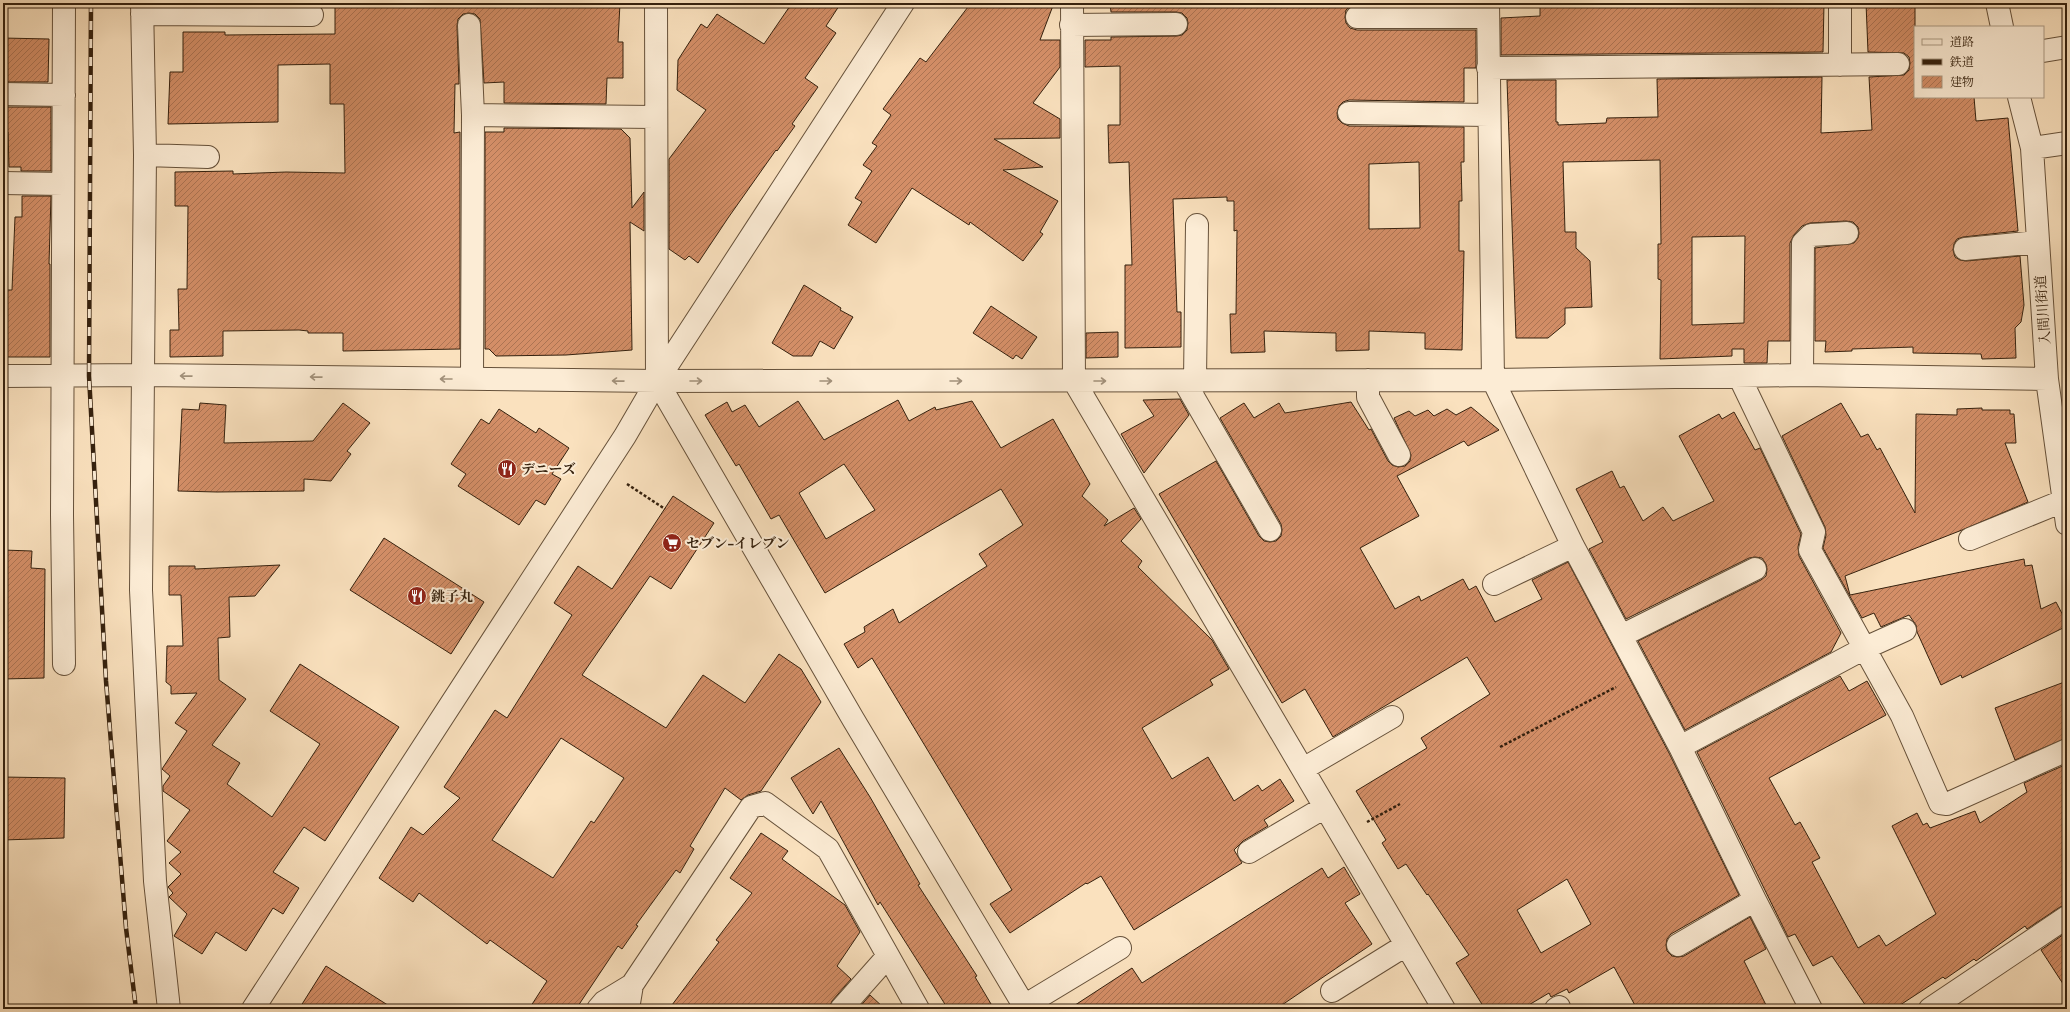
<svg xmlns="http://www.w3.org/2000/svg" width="2070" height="1012" font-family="Cardo,'Noto Serif JP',serif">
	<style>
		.building { fill: url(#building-hatch); stroke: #35210e; fill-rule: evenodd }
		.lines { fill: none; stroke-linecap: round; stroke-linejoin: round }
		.minor-casing { stroke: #66513a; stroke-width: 24 }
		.path { stroke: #35210e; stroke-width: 2.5; stroke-dasharray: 3 2; stroke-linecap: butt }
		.minor { stroke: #fcecd5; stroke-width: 22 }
		.rail-casing { stroke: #35210e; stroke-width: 4.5 }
		.rail { stroke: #fcecd5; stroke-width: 3; stroke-dasharray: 9; stroke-linecap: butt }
		.oneway { stroke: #a2917b }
		.labels { text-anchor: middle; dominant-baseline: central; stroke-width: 4; stroke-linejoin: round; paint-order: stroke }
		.street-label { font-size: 14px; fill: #35210e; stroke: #fcecd5 }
		.poi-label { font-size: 14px; font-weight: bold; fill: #35210e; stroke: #fcecd5; text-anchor: start }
	</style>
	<defs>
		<pattern id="building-hatch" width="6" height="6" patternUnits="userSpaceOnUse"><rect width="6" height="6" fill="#d38e67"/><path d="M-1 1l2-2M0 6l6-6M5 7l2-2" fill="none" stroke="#ac7453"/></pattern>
	</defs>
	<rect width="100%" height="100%" fill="#fae1be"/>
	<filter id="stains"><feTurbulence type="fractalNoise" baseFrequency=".005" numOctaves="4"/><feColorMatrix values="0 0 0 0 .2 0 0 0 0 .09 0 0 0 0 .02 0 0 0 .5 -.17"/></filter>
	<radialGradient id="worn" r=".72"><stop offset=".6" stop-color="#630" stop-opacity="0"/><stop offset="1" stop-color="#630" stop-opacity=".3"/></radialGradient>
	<path class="building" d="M335 3H620L618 42H623V78H607L606 104 504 103V82L484 83 480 19 475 14 469 13 463 14 458 19 457 26 459 84H455L454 133 460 132V349L343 351V333H308V331L299 330 223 331V356L170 357V330H179L178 289H187L188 206H175V172L233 171V174L286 172 345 173 344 104H330V64L278 65V122L168 124 170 72H183V32H225V35L335 34Z
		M792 3H841L826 26 836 33 805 78 818 87 792 124 795 126 777 151 776 150 728 218 698 263 689 256 685 260 669 249V159L706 110 677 90 678 60 701 24 707 28 717 14 764 44Z
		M971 3H1054L1040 40H1060V67L1033 103 1060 119V138L994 139 1043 167 1003 170 1058 201 1040 232 1043 234 1023 261 970 222 969 225 912 188 876 243 848 225 862 202 855 198 872 171 863 165 877 146 872 143 891 115 883 109 920 58 926 62Z
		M1110 3H1462V4H1357L1351 6 1346 10 1345 17 1346 23 1350 28 1357 30H1476V68H1464V102L1349 100 1343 102 1339 106 1337 113 1338 119 1342 123 1349 126 1464 127V162H1461L1462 201H1459V251H1464L1462 350 1425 349V333L1369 331V350L1336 351V333L1264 331 1265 352 1231 353 1230 314H1236L1237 230 1234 231V201H1227V197L1173 199 1177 312H1181V347L1125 348V265H1132L1129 162 1109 163 1108 125H1120V66L1085 67V40H1111V37L1177 36 1182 35 1187 30 1188 23 1187 18 1182 13 1176 12H1111ZM1419 162 1420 228 1369 229V164Z
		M1540 3H1824L1823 52 1501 55V18L1540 16Z
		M1866 3H1915V97H1974L1976 121 2008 118 2018 231 1963 237 1957 239 1954 244 1953 250 1955 257 1960 260 1966 261 2020 256 2024 305 2021 322 2015 328 2016 358 1982 359 1981 354 1913 353V347L1852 349V351L1825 352 1826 341H1815V248L1854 243 1858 238 1859 233 1858 227 1853 222 1846 221 1810 223 1802 226 1794 235 1790 243V341H1768L1767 363H1744V349H1732V356L1660 359 1661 280 1658 279V244H1661L1660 160 1563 162 1565 232H1576V248L1590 261 1592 307 1565 308V324L1548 338H1516L1507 80H1556V122H1558V125L1606 123 1607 118 1658 117 1657 79 1822 77 1821 133 1872 130 1869 77 1904 75 1909 70 1910 63 1909 57 1904 53 1868 52ZM1745 236 1744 323 1692 325V237Z
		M3 38 49 39 48 82H3Z
		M6 107H51V171H21V167H9L8 132H6Z
		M504 128 621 129 630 138 632 208 644 192V231L630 222 632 350 566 355 496 356 489 349H485V132H504Z
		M22 196H51L49 264H50V357H3V290H12L15 217H22Z
		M804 285 841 308 840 310 853 317 834 349 820 341 812 356H793L772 343Z
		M991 306 1037 337 1022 359 1016 355 1013 359 973 333Z
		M1118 332V357L1086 358V333Z
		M1180 399 1189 415 1144 473 1121 434 1154 416 1143 400Z
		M898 400 909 421 935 407 936 410 972 401 1001 448 1053 419 1090 484 1082 496 1108 520 1104 526 1134 508 1141 519 1121 541 1142 561 1138 567 1212 640 1229 669 1210 680 1213 685 1142 728 1172 779 1208 757 1234 801 1258 785 1262 791 1280 779 1294 801 1264 820 1268 826 1243 841 1234 850 1242 863 1134 930 1101 876 1087 884 1086 883 1010 933 990 904 1012 890 872 658 858 668 844 644 865 632 864 627 893 609 899 623 987 566 979 554 1023 525 1001 489 825 593 779 515 771 519 739 464 736 466 705 415 727 402 732 412 745 405 759 427 798 401 824 440ZM844 464 875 510 826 539 799 493Z
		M1351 402 1369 430 1371 429 1388 461 1392 465 1398 467 1405 466 1410 461 1411 455 1394 418 1409 411 1415 416 1428 410 1434 416 1447 409 1456 415 1471 407 1499 430 1468 446 1464 441 1397 476 1419 516 1360 548 1395 609 1419 596 1421 601 1463 579 1469 590 1476 586 1495 622 1542 599 1532 580 1568 562 1669 753 1739 895 1671 934 1667 939 1666 945 1667 951 1672 956 1678 957 1684 956 1750 917 1766 949 1744 961 1768 1009H1637L1614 967 1569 993 1567 989 1551 997 1549 993 1522 1009H1485L1456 963 1469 955 1428 894 1427 895 1406 864 1398 869 1382 843 1386 840 1356 791 1427 748 1421 738 1490 694 1467 657 1333 737 1305 689 1282 703 1159 494 1216 461 1259 536 1264 541 1270 542 1276 541 1281 536 1282 530 1281 524 1220 418 1244 403 1254 418 1279 403 1285 413ZM1567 879 1591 924 1541 953 1517 910Z
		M200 403 226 405 224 443 313 441 343 403 370 423 347 451 351 454 331 481 304 479V491L217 492 178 491 182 409 199 410Z
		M1841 403 1861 437 1868 434 1877 450 1880 448 1915 513 1916 414 1957 415V409L1982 408V410H2010V414H2014L2016 443H2005L2028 502 1962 530 1845 576 1850 595 2024 559 2025 566 2032 565 2041 609 2056 602 2067 623V626L1962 678 1961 675 1941 685 1917 632 1916 625 1909 615 1881 627 1874 613 1862 618 1823 548 1826 535 1825 527 1782 436Z
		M499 409 536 433 539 428 569 448 552 474 561 479 545 505 536 500 519 525 458 486 466 474 451 464 481 419 489 424Z
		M1734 412 1755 450 1760 448 1801 534 1798 547 1799 556 1841 633 1831 652 1685 730 1638 641 1761 580 1766 576 1767 569 1766 564 1762 558 1755 557 1749 558 1626 619 1589 549 1603 542 1576 489 1612 471 1620 488 1624 486 1643 521 1663 507 1673 521 1714 501 1679 436 1719 414 1722 419Z
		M673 496 714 523 671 589 650 576 582 675 666 728 703 675 745 703 779 654 801 669 821 702 761 791 748 795 741 800 725 788 690 846 694 849 680 873 676 870 636 925 638 926 622 949 618 946 576 1009H529L547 981 490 940 487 944 419 893 413 902 379 878 411 827 423 835 460 798 444 787 495 710 507 718 572 615 554 603 578 566 612 589ZM561 738 624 778 594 823 591 821 553 878 492 840Z
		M384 538 484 602 451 654 350 590Z
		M3 550 32 551 31 568 45 569 44 678 3 679Z
		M280 565 255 596 229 597 230 637 218 638 219 680 246 699 212 745 240 763 227 784 272 817 320 744 270 711 300 664 399 727 325 841 304 827 273 872 299 888 283 914 273 908 246 951 216 932 202 954 174 936 187 914 169 897 173 893 168 887 181 874 169 863 181 852 167 841 190 810 163 791V786L170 776 162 769 187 731 175 723 197 693 171 694V686L166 682 167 646H183L181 595H169V566H195V569Z
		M1840 676 1849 691 1867 681 1886 715 1769 778 1795 825 1800 822 1820 858 1812 862 1858 948 1879 935 1886 946 1936 914 1892 826 1917 813 1923 825 1927 823 1930 828 1975 811 1980 823 2027 792 2024 783 2067 764V905L2060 907 2027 929 2025 926 1976 961 1974 959 1945 979 1943 977 1894 1009H1868L1832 956 1813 966 1795 934 1788 937 1697 752Z
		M2067 681V738L2015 760 1995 708Z
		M839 748 870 797 920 884 918 885 977 976 975 977 994 1009H948L880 902 878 905 821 801 813 814 791 778Z
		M3 777 65 778 64 838 3 840Z
		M761 833 788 851 782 859 845 905 860 932 837 966 851 979 832 1001 829 1009H669L719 942 716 940 752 893 730 878Z
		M1344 867 1360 894 1345 903 1372 944 1276 1009H1069L1132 968 1142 983 1322 868 1328 878Z
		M2067 932V990L2041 950Z
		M326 966 394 1009H299Z
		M870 995 885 1009H858Z"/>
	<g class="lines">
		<defs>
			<path id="minor" d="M142 3 145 155 141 590 155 881 169 1009
				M656 3 657 381 853 719 1026 1009
				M1072 3 1074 381 1444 1009
				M1488 3 1493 380 1573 546 1680 747 1755 900 1811 1009
				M1997 3 2002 27
				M142 14 312 15
				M1357 17H1488
				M469 25 473 115 472 379
				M1071 25 1176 24
				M2043 51 2067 47
				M1840 65V3
				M1488 68 1898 64
				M3 94 64 95
				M2019 97 2032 148 2047 379 2067 524
				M1349 113 1488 115
				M473 115 655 117
				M2032 148 2067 143
				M145 155 208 157
				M3 183 63 184
				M1965 249 2038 242
				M1802 375 1803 243 1811 235 1847 233
				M3 376 143 375 657 381 1493 380 1802 375 2047 379
				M1739 376 1814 532 1810 550 1902 716 1940 803 1947 804 2067 750
				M1195 380 1197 225
				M1368 380V397L1399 455
				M1184 381 1270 530
				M1970 539 2063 501
				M1494 584 1573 546
				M1621 636 1755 569
				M64 664 62 515 64 3
				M1680 747 1865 648 1905 630
				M1303 769 1392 717
				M1249 852 1325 807
				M1678 945 1755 900
				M1332 991 1406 945
				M1024 1006 1120 948
				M253 1009 625 436 657 381 903 3
				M598 1009 604 1002 632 985 751 807 765 803 828 849 918 1009
				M628 1009 632 985
				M841 1009 888 956
				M1556 1009 1559 1007
				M1930 1009 2067 917"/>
		</defs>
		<use href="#minor" class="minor-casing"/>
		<path class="path" d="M627 484 665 509
			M1500 747 1616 687
			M1367 822 1400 804"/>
		<use href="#minor" class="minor"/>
		<defs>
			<path id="rail" d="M91 3 89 376 106 681 126 928 136 1009"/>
		</defs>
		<use href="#rail" class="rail-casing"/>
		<use href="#rail" class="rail"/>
	</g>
	<defs><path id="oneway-shaft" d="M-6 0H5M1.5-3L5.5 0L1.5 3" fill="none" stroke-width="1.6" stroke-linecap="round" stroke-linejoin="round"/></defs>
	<g class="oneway">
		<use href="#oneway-shaft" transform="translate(186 376) rotate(-179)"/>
		<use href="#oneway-shaft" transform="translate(316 377) rotate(-179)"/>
		<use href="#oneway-shaft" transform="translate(446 379) rotate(-180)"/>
		<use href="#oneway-shaft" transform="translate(618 381) rotate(-179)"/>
		<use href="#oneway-shaft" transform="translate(696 381)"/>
		<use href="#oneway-shaft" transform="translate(826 381)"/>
		<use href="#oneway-shaft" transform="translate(956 381)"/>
		<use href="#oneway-shaft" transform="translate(1100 381)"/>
	</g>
	<defs>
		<symbol id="restaurant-disc" viewBox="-11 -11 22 22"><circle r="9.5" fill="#8f2418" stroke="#fcecd5"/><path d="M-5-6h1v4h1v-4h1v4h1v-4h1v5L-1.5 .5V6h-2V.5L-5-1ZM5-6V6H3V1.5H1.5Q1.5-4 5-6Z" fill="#fff"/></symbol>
		<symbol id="supermarket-disc" viewBox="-11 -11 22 22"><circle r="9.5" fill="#8f2418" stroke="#fcecd5"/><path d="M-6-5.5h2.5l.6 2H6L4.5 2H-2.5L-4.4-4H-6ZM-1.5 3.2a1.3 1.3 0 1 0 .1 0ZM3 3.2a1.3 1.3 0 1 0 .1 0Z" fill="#fff"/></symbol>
	</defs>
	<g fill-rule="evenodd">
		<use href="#restaurant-disc" x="496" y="458" width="22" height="22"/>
		<use href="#supermarket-disc" x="661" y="532" width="22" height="22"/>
		<use href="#restaurant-disc" x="406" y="585" width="22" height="22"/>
	</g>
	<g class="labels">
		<g class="street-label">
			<text transform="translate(2043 310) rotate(-94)">入間川街道</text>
		</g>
		<g class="poi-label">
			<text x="521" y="469">デニーズ</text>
			<text x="686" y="543">セブン-イレブン</text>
			<text x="431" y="596">銚子丸</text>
		</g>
	</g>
	<rect width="2070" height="1012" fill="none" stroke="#fae1be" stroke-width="16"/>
	<rect x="4" y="4" width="2062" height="1004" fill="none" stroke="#35210e" stroke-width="2"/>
	<rect x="8" y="8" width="2054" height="996" fill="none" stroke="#35210e"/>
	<rect x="1914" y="26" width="130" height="72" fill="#fcecd5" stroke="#ac9b85"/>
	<rect x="1922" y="39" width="20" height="6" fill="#fcecd5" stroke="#ac9b85"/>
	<text x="1950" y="46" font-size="12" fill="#35210e">道路</text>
	<rect x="1922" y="59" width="20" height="6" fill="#35210e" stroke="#ac9b85"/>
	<text x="1950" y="66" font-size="12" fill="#35210e">鉄道</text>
	<rect x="1922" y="76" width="20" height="12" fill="url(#building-hatch)" stroke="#ac9b85"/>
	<text x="1950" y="86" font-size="12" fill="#35210e">建物</text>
	<rect width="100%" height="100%" filter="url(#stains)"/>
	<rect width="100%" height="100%" fill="url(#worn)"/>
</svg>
